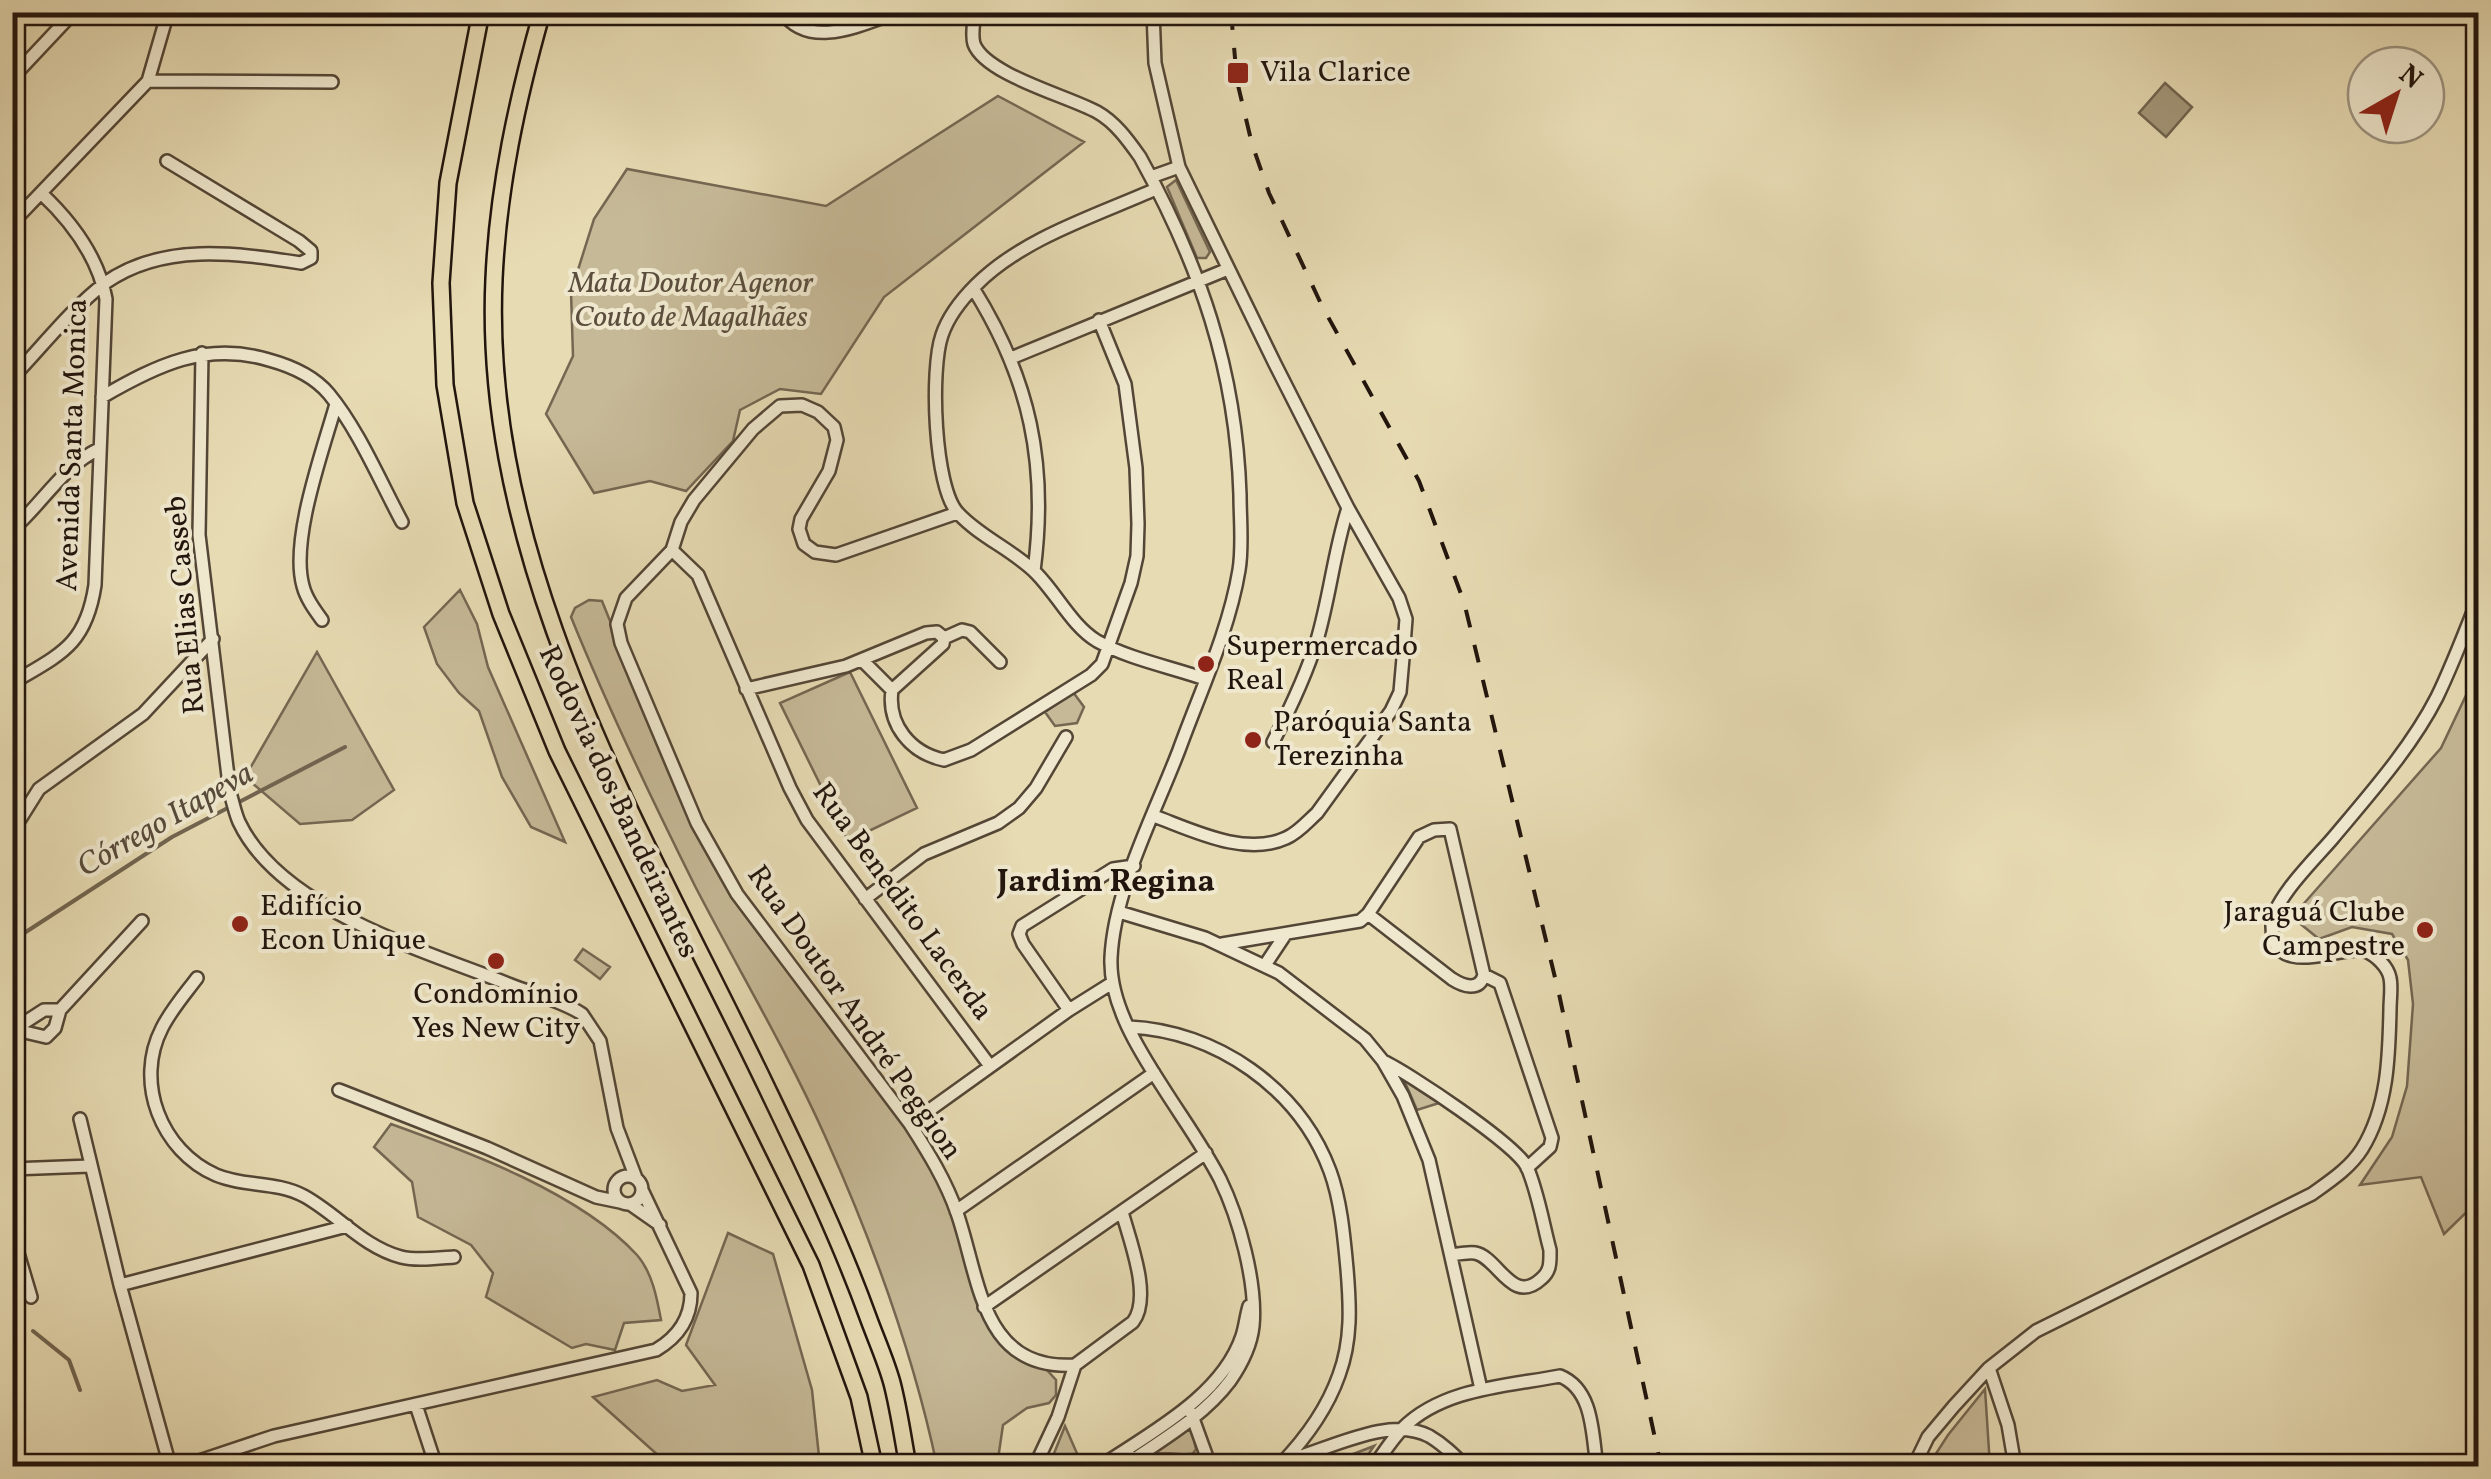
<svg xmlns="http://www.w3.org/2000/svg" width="2491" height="1479" font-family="Vollkorn,serif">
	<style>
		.green { fill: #c6b997; stroke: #746752; stroke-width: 2.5 }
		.water { fill: #a4987b; stroke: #70644f; stroke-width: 2.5 }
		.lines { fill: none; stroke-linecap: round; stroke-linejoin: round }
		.stream { stroke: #70644f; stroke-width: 4 }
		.minor-casing { stroke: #534636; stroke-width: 16 }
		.highway-casing { stroke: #22150d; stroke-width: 20 }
		.minor { stroke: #efe8ce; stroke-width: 11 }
		.highway { stroke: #e7dbb3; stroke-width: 15 }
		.rail { stroke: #22150d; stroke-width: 4; stroke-dasharray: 18 18; stroke-linecap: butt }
		.poi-dot { fill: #8f2418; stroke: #efe8ce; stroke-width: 4 }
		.labels { text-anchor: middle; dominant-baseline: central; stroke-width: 8; stroke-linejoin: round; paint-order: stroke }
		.poi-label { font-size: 30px; fill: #22150d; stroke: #efe8ce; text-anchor: start }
		.park-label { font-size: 30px; font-style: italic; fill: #5b4e3d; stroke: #efe8ce }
		.street-label { font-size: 30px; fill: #22150d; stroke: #efe8ce }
		.water-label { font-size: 32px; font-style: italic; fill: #564939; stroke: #efe8ce }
		.neighbourhood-label { font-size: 32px; font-weight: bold; fill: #22150d; stroke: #efe8ce }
	</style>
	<rect width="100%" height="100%" fill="#e7dbb3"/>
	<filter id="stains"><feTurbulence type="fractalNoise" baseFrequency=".002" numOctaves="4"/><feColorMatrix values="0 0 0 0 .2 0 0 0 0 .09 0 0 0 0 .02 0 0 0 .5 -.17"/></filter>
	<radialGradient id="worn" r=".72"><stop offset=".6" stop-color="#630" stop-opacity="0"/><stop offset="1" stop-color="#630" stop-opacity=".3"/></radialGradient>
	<path class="green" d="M998 96 1084 142 884 297 821 394 780 389 740 410 733 441 686 491 650 481 594 493 546 414 573 356 571 292 594 219 627 169 826 206Z
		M1176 180 1210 252 1206 258H1197L1167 187Z
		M460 590 477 624 488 667 565 842 531 827 502 777 479 711 459 693 437 664 424 627Z
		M589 600 602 601 692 825 929 1162 952 1212 980 1309 989 1328 1011 1353 1046 1369 1056 1380V1395L1049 1403 1027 1408 1003 1425 997 1466H937C913 1352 873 1243 825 1136 787 1051 738 969 695 886 651 798 608 708 571 617L575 608Z
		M317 652 394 790 352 820 300 824 245 777Z
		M2478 670V1201L2444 1234 2421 1177 2360 1185 2392 1137 2407 1086 2413 1004 2408 960 2392 934 2352 927 2319 939 2292 917 2441 748Z
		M850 672 917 808 848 841 780 703Z
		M1073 692 1084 707 1077 723 1055 726 1045 712Z
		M583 949 610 967 600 979 575 960Z
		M1404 1080 1439 1103 1417 1110Z
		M391 1124C469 1152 580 1193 637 1255 652 1272 657 1298 661 1320L624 1323 615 1350 586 1344 572 1348 486 1297 493 1273 471 1245 418 1217 412 1182 374 1147Z
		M728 1233 773 1254 812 1390 820 1466H670L593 1397 657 1380 682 1391 715 1385 686 1345Z
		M1985 1389 1990 1466H1928L1948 1435Z
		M1065 1426 1079 1458 1069 1466H1049Z
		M1187 1428 1192 1431 1196 1449 1192 1455 1153 1452Z
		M1374 1446 1360 1466H1322Z"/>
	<path class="water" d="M2165 83 2192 107 2166 137 2139 113Z"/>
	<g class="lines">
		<path class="stream" d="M12 941 172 837 345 747
			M33 1331 69 1360 80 1390"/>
		<defs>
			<path id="minor" d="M782 12C810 51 862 24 898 12
				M975 12C974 22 971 34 974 44 986 75 1068 96 1097 112 1115 122 1128 140 1140 157 1200 266 1236 369 1240 495 1240 519 1243 546 1239 570 1229 631 1200 692 1179 750 1155 813 1114 890 1111 958 1109 1004 1140 1052 1164 1089 1183 1119 1204 1148 1220 1179 1239 1218 1257 1283 1253 1326 1251 1346 1241 1365 1230 1381 1203 1417 1160 1441 1124 1466
				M1153 12 1155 63 1179 167 1275 364 1348 508 1399 598 1406 619 1403 658 1400 692 1391 711 1317 813C1307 822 1298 833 1286 838 1245 857 1192 830 1154 816
				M12 78 74 12
				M148 81 332 82
				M1151 177 1179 167
				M1156 189C1095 216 1023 238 976 285 962 299 948 317 942 335 930 369 934 488 958 513 980 537 1013 550 1036 573 1057 594 1072 626 1097 641 1129 659 1171 667 1205 679
				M12 223 148 81 168 12
				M973 288C1030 379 1048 464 1034 571
				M202 353 199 535 230 793C233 802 235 813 239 822 281 911 427 951 511 985 534 994 562 1001 582 1014L600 1041 617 1128 636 1178
				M1011 358 1228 269
				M12 378C42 347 71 309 105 283 163 242 235 253 301 263L311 258V251L299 241 167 161
				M102 397C157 365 206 341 269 360 291 366 314 376 329 394 358 429 380 481 402 522
				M957 513 836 555 815 552 804 544 799 529 801 519 829 471 837 440 834 427 818 412 802 405 780 406 753 429 694 500 681 522 672 550 626 598 617 624 621 643 697 823 737 894 910 1124C928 1152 946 1181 957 1213 980 1279 981 1371 1075 1365
				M12 530C42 504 63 466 99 449
				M672 550 698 575 790 788 807 820 990 1066
				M322 620C314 609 306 598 303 586 290 540 323 450 336 404
				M944 638 962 630 970 632 1000 662
				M862 660 892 690
				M12 683C61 654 86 645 95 585L106 299C98 256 72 222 41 193
				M746 689 846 666 926 633 937 632 944 638 943 644 892 690C887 725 911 753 944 760L971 750 1091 675 1102 664 1131 583 1137 556 1138 524 1136 468 1125 384 1099 320
				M1273 742C1290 709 1306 676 1317 640 1330 596 1334 551 1348 508
				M12 832 39 789 143 714 213 639
				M865 899 924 854 998 823 1019 808 1036 788 1066 737
				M1119 912 1205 938 1279 973 1365 1039 1383 1061 1403 1096 1429 1160 1481 1389
				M1222 944 1360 921 1368 914 1419 837 1434 830 1450 829 1484 975C1479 992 1463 986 1452 979L1368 914
				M1265 965 1285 935
				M1484 975 1500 983 1552 1138 1550 1147 1527 1168
				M197 978C185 994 171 1010 162 1028 134 1082 161 1151 216 1175 244 1187 276 1181 304 1196 337 1214 363 1247 401 1257 417 1261 437 1258 454 1257
				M1069 1010 1023 944 1019 934 1022 926 1113 869 1134 866
				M1129 1027C1216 1031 1299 1088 1330 1171 1341 1201 1344 1237 1347 1269 1350 1305 1352 1340 1339 1375 1327 1409 1305 1439 1281 1464
				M16 1028 44 1010H60
				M12 1029 46 1037 55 1028 60 1010 142 921
				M1383 1061C1409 1073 1515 1144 1527 1167 1538 1192 1543 1224 1550 1250 1550 1262 1551 1271 1541 1279 1512 1306 1498 1257 1475 1253 1468 1252 1458 1254 1451 1255
				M339 1090 487 1148 596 1197 620 1202
				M80 1119 120 1285 170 1466
				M910 1124 1069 1010 1112 983
				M12 1169 90 1166
				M614 1190a14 14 0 1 1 28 0a14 14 0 1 1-28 0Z
				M630 1204 660 1225
				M956 1211 1154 1073
				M12 1233 31 1297
				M120 1285 347 1226
				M984 1307 1206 1153
				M1075 1365 1133 1322C1152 1297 1130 1241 1122 1212
				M1989 1368 2008 1425 2015 1466
				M416 1405 436 1466
				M1191 1413 1208 1460
				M1131 1457 1138 1463 1208 1460 1260 1466
				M184 1466 274 1436 656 1350C678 1337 691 1318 691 1293L643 1192
				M1035 1466 1058 1417 1075 1365
				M1101 1466C1150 1433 1222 1396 1242 1336 1245 1327 1246 1316 1249 1306
				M1262 1466C1311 1461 1383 1412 1429 1436 1443 1444 1454 1455 1465 1466
				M1374 1466C1383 1454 1392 1439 1403 1428 1443 1388 1508 1386 1560 1376 1594 1390 1592 1435 1597 1466
				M1914 1466 1928 1437 1954 1406 1989 1368 2036 1331 2312 1194C2330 1181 2350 1168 2362 1149 2388 1107 2389 1056 2390 1009 2390 999 2392 987 2390 978 2388 967 2376 955 2365 951 2345 943 2271 983 2272 925 2272 900 2317 857 2333 838 2369 795 2411 748 2437 697 2452 666 2465 632 2478 599"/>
			<path id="highway" d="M481 12 448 183 441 283 445 385 465 503 501 614 557 751 811 1265 859 1397 874 1466
				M542 12C517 100 498 188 494 279 481 568 644 832 765 1084 802 1161 839 1237 868 1317 876 1339 886 1361 892 1383 899 1410 903 1439 908 1466"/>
		</defs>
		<use href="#minor" class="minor-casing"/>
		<use href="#highway" class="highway-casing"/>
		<use href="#minor" class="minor"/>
		<use href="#highway" class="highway"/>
		<path class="rail" d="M1231 12 1237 81 1252 144 1269 193 1322 306 1419 481 1464 602 1559 994 1661 1466"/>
	</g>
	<g class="poi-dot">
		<rect x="1226" y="61" width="24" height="24" rx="5"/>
		<circle cx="1206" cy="664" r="10"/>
		<circle cx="1253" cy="740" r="10"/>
		<circle cx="240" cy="924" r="10"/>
		<circle cx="2425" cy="930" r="10"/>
		<circle cx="496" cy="961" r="10"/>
	</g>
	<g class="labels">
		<g class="poi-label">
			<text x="1260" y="73">Vila Clarice</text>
			<text x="1226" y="647">Supermercado<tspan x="1226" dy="34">Real</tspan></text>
			<text x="1273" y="723">Paróquia Santa<tspan x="1273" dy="34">Terezinha</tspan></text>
			<text x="260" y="907">Edifício<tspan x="260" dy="34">Econ Unique</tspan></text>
			<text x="2405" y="913" text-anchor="end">Jaraguá Clube<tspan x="2405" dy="34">Campestre</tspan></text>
			<text x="496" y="995" text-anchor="middle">Condomínio<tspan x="496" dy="34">Yes New City</tspan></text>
		</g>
		<g class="park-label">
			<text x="691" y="284">Mata Doutor Agenor<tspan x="691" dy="34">Couto de Magalhães</tspan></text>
		</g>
		<g class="street-label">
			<text transform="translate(73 445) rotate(-88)">Avenida Santa Monica</text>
			<text transform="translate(186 605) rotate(-95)">Rua Elias Casseb</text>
			<text transform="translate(618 802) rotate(65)">Rodovia dos Bandeirantes</text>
			<text transform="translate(902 902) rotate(54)">Rua Benedito Lacerda</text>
			<text transform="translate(854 1013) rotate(55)">Rua Doutor André Peggion</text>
		</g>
		<g class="water-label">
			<text transform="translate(166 821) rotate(-30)">Córrego Itapeva</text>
		</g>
		<g class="neighbourhood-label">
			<text x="1106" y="883">Jardim Regina</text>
		</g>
	</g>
	<rect width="2491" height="1479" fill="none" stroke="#e7dbb3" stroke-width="50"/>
	<rect x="15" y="15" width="2461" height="1449" fill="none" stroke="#22150d" stroke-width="5"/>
	<rect x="25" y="25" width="2441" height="1429" fill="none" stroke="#22150d" stroke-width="2.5"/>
	<g transform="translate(2396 95) rotate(39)"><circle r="48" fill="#efe8ce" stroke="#9d9481" stroke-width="2.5"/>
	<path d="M0-8L18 38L0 25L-18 38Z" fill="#8f2418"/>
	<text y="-15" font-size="28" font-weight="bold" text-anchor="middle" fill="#22150d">N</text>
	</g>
	<rect width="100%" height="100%" filter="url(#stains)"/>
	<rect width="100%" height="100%" fill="url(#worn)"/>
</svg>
